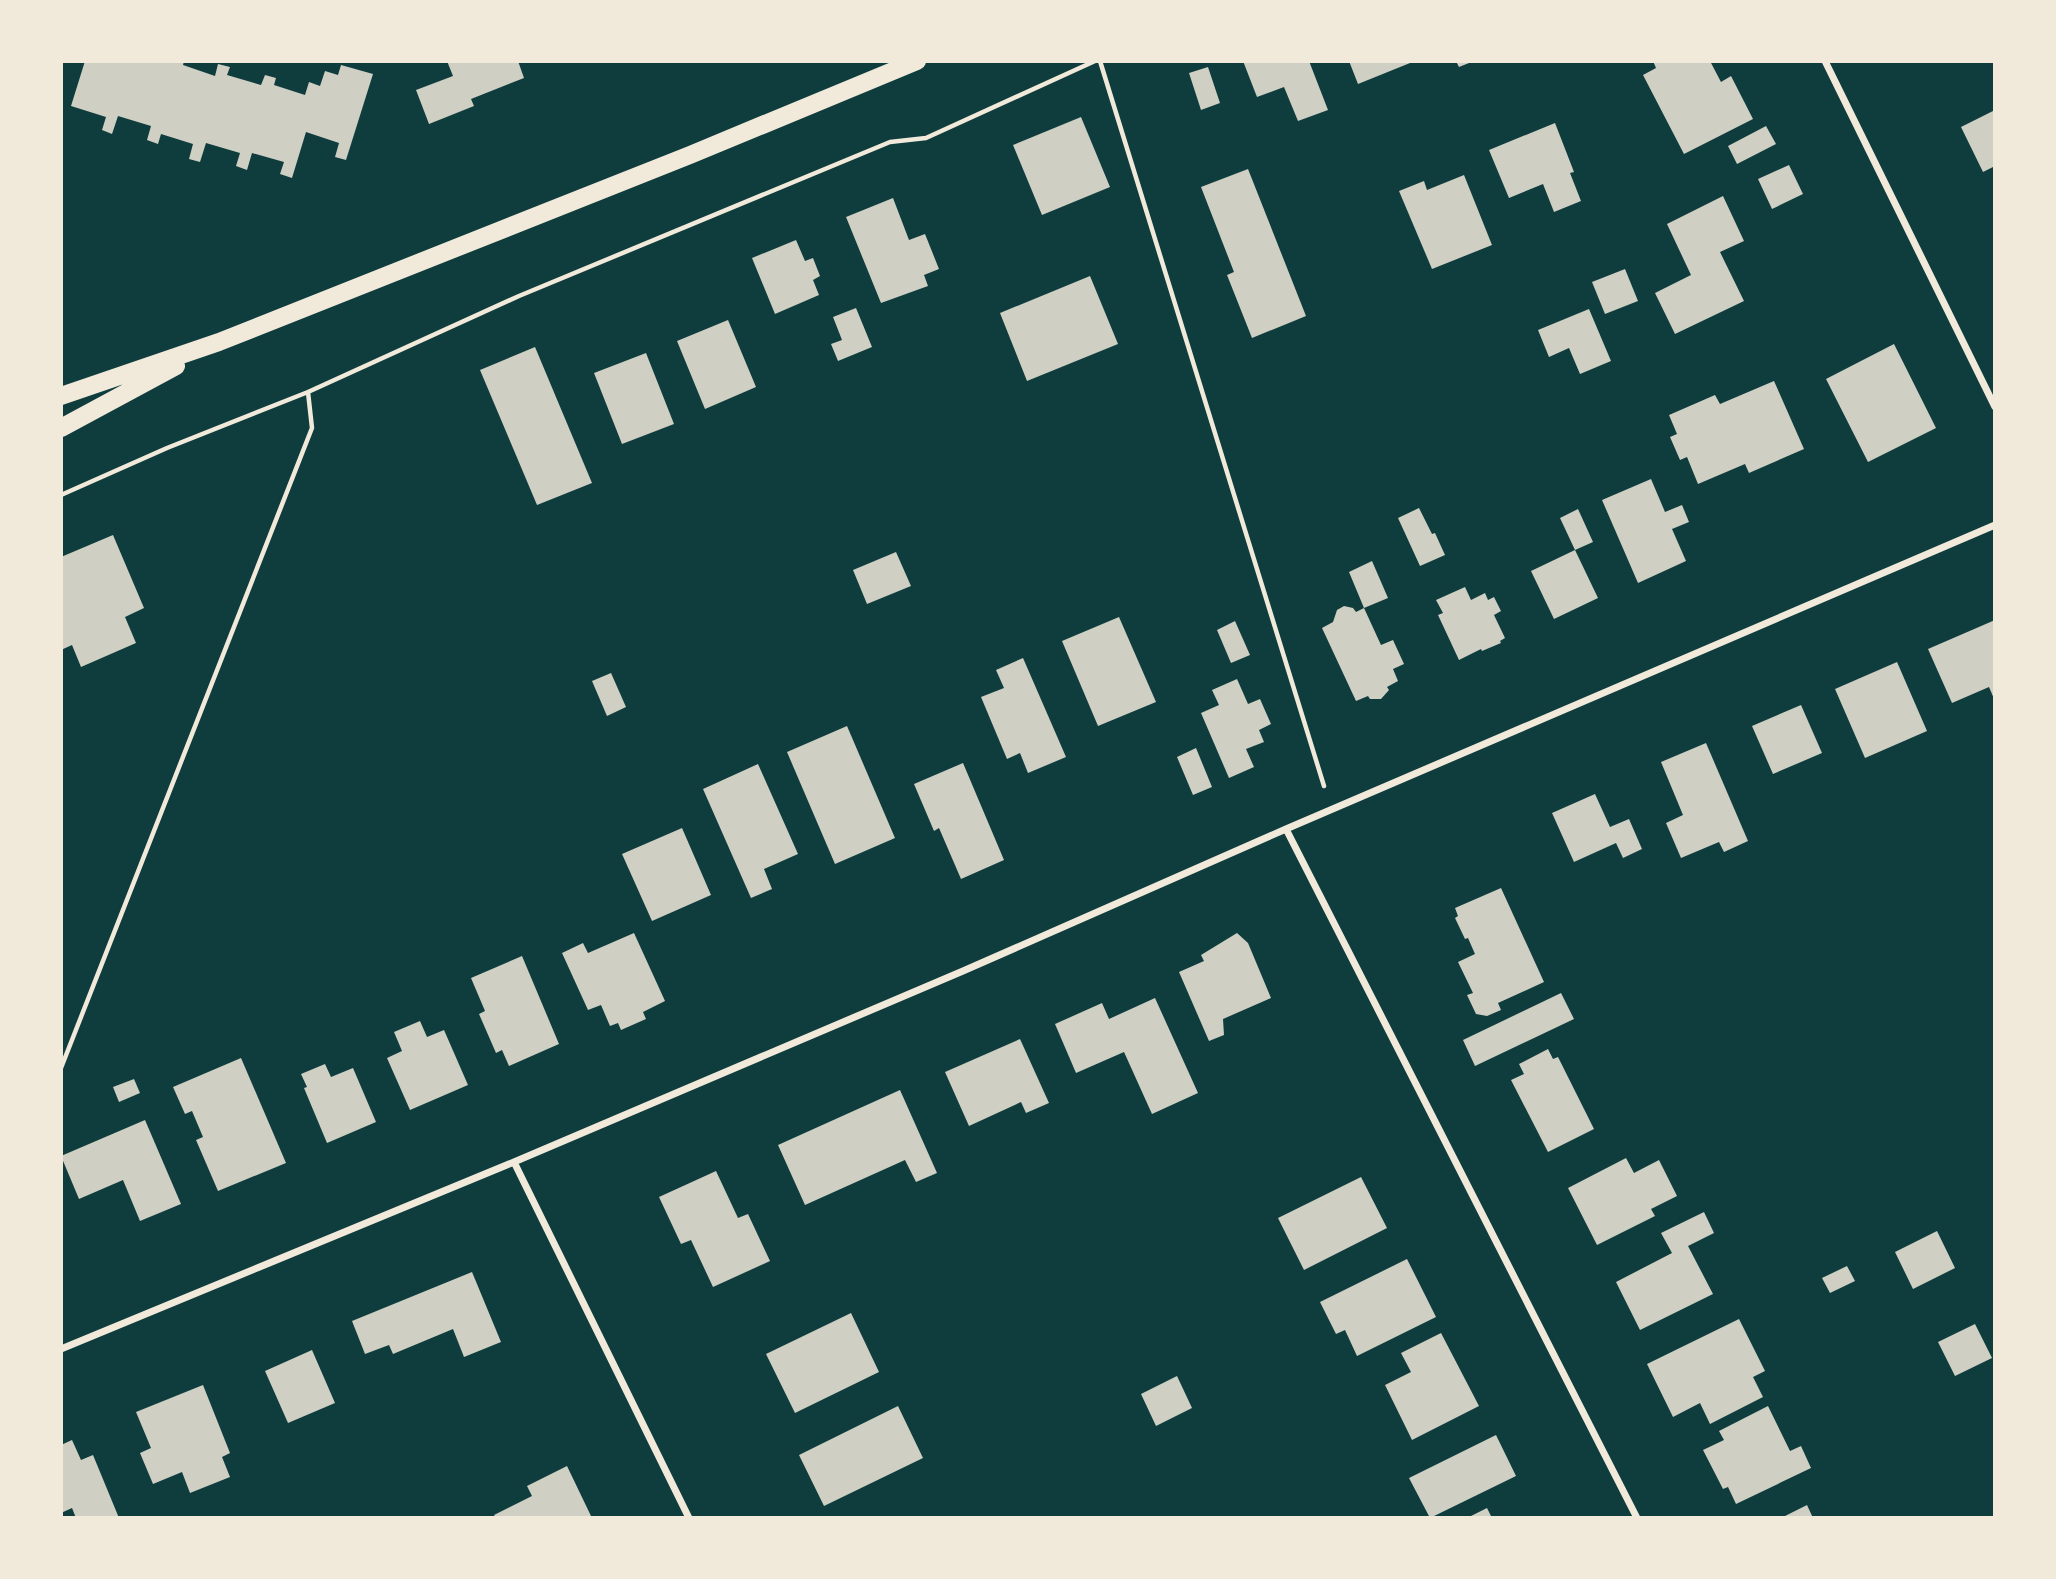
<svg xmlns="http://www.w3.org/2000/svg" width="2056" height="1579" font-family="'Libre Baskerville',serif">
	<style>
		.building { fill: #cfcfc3 }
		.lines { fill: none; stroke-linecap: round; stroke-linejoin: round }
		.path { stroke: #f1e9da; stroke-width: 4.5 }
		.minor { stroke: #f1e9da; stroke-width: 7 }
		.primary { stroke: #f1e9da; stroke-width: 18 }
	</style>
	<rect width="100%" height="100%" fill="#0f3d3e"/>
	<path class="building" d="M85 61H184L183 65 215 76 218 64 230 67 227 75 261 85 265 75 276 78 274 85 305 95 309 82 320 86 325 71 338 75 341 65 373 74 346 160 335 157 339 143 306 132 292 178 280 174 284 162 252 153 247 170 236 166 240 153 206 143 200 162 189 159 193 144 161 134 158 144 147 140 151 126 118 116 112 134 102 130 106 117 71 106Z
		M447 61H518L524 78 471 99 474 106 429 124 416 90 453 76Z
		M1243 61H1309L1328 110 1298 121 1284 87 1257 97Z
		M1349 61H1415L1358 84Z
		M1456 61H1474L1459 67Z
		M1653 61H1710L1721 82 1731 76 1753 119 1684 154 1643 75 1656 68Z
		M1208 67 1220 103 1201 110 1189 73Z
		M1995 110V166L1983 172 1961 127Z
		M1081 117 1110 187 1042 215 1013 145Z
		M1555 123 1574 172 1570 173 1581 201 1554 212 1543 184 1509 198 1489 150Z
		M1766 126 1776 144 1737 164 1728 146Z
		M1789 165 1803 194 1772 209 1758 179Z
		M1248 169 1306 316 1252 338 1227 275 1234 272 1201 187Z
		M1464 175 1492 245 1432 269 1399 191 1424 181 1427 190Z
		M1723 196 1744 241 1720 252 1744 301 1675 334 1655 293 1691 275 1667 224Z
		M893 198 909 240 925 234 939 269 924 275 928 286 881 303 846 217Z
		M796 240 805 261 813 258 820 276 813 280 819 295 775 314 752 258Z
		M1625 269 1638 301 1605 314 1592 282Z
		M1090 276 1118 344 1027 381 1000 313Z
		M856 308 872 347 838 361 831 344 842 340 833 317Z
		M1589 309 1611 361 1580 374 1569 348 1549 357 1538 330Z
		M728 320 756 387 705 409 677 341Z
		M1894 344 1936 428 1868 462 1826 379Z
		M535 347 592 483 537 505 480 370Z
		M646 353 674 424 622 444 594 373Z
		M1774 381 1804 449 1749 473 1745 464 1698 484 1687 457 1680 460 1670 437 1677 434 1669 415 1715 395 1720 404Z
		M1651 479 1665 512 1682 505 1689 522 1672 529 1686 561 1638 583 1602 500Z
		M1419 508 1432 534 1435 533 1445 555 1420 566 1398 518Z
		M1578 509 1593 542 1575 550 1598 598 1554 619 1531 571 1575 550 1560 518Z
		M113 535 144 608 125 617 136 643 81 667 72 645 61 650V557Z
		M896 552 911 586 867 604 853 570Z
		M1372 561 1388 598 1364 608 1349 572Z
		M1465 587 1471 600 1485 593 1488 600 1494 597 1501 611 1494 615 1505 638 1500 641 1501 643 1482 651 1481 649 1459 660 1438 615 1443 613 1436 600Z
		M1344 606 1353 608 1356 612 1364 608 1381 645 1393 640 1404 664 1393 669 1398 681 1387 687 1389 690 1381 699H1370L1368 696 1356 701 1322 628 1333 622 1337 610Z
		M1119 617 1156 702 1098 726 1062 641Z
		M1995 620V701L1989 687 1952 703 1928 649Z
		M1235 621 1250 655 1231 663 1217 630Z
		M1023 658 1066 757 1028 773 1020 753 1007 759 981 697 1004 688 996 670Z
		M1897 662 1927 731 1865 758 1835 689Z
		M611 673 626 707 607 716 592 681Z
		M1237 679 1248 704 1260 699 1271 724 1259 730 1264 742 1246 749 1254 767 1229 778 1201 713 1219 705 1212 690Z
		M1801 705 1822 753 1773 774 1752 726Z
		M847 726 895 838 835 864 787 752Z
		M1706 743 1748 841 1724 852 1719 842 1681 858 1666 823 1683 815 1661 762Z
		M1196 748 1212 787 1193 795 1177 757Z
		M963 763 1004 860 961 879 939 828 934 831 914 784Z
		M758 764 798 854 764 869 772 889 751 898 703 789Z
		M1595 794 1610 827 1629 819 1642 849 1623 858 1616 843 1574 862 1552 813Z
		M682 828 711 895 652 921 622 854Z
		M1501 888 1544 982 1498 1003 1501 1010 1487 1016 1476 1014 1467 995 1473 993 1458 962 1475 954 1468 938 1465 939 1455 918 1458 916 1455 908Z
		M634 933 665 1001 643 1012 646 1019 621 1030 618 1023 610 1026 601 1005 588 1010 562 953 583 943 588 953Z
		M1237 933 1248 943 1271 998 1223 1019 1224 1035 1209 1041 1179 972 1204 961 1201 955Z
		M522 956 559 1044 509 1066 502 1050 496 1053 479 1014 485 1011 471 978Z
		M1561 993 1574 1019 1475 1066 1463 1040Z
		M1155 998 1198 1093 1152 1114 1124 1052 1076 1073 1055 1024 1102 1003 1109 1019Z
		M420 1021 427 1037 444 1030 468 1085 410 1110 387 1058 402 1051 394 1032Z
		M1020 1039 1049 1103 1026 1113 1021 1102 969 1126 945 1072Z
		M1548 1049 1553 1059 1558 1057 1594 1129 1548 1152 1511 1080 1524 1074 1519 1064Z
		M241 1058 286 1163 218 1191 196 1140 203 1137 192 1111 185 1114 173 1087Z
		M325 1064 331 1077 353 1068 376 1122 327 1143 304 1088 307 1087 301 1074Z
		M134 1079 140 1093 119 1102 113 1087Z
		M900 1090 937 1173 916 1182 905 1160 805 1205 778 1145Z
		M145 1120 181 1204 140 1221 123 1180 79 1199 61 1156Z
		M1626 1158 1634 1173 1659 1160 1677 1196 1651 1209 1655 1216 1597 1245 1568 1188Z
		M716 1171 738 1218 748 1214 770 1261 713 1287 691 1240 681 1244 659 1197Z
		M1361 1177 1387 1228 1304 1270 1278 1218Z
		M1704 1212 1714 1233 1688 1246 1713 1294 1640 1330 1616 1282 1672 1253 1661 1233Z
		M1937 1231 1955 1268 1913 1289 1895 1252Z
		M1407 1259 1436 1317 1357 1356 1345 1330 1336 1334 1320 1302Z
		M1847 1266 1855 1281 1830 1293 1822 1278Z
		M472 1272 501 1342 464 1357 453 1329 393 1354 389 1345 365 1354 352 1321Z
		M851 1313 879 1372 795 1413 766 1354Z
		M1739 1319 1765 1371 1753 1377 1763 1397 1710 1424 1700 1403 1673 1417 1647 1364Z
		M1975 1324 1992 1358 1955 1376 1938 1342Z
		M1441 1333 1479 1406 1412 1440 1385 1385 1411 1372 1401 1353Z
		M312 1350 335 1403 288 1423 265 1371Z
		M1177 1376 1192 1408 1156 1426 1141 1394Z
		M203 1385 230 1453 222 1457 230 1477 190 1493 182 1472 153 1484 140 1453 151 1448 136 1412Z
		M898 1406 923 1458 824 1506 799 1455Z
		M1768 1406 1790 1451 1801 1446 1811 1468 1736 1504 1728 1487 1723 1489 1703 1450 1724 1440 1719 1431Z
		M1496 1435 1516 1476 1430 1518 1409 1478Z
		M72 1440 81 1460 93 1455 119 1518H76L72 1508 61 1513V1445Z
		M567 1466 591 1516 496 1518 494 1515 532 1496 527 1486Z
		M1807 1505 1813 1518H1781Z
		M1487 1508 1492 1518H1467Z"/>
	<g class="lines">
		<path class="path" d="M1100 61 1324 786
			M61 495 167 448 308 392 519 296 890 142 926 138 1095 61
			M61 1068 312 428 308 392"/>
		<path class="minor" d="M1825 61 1995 407
			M1286 829 1637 1518
			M514 1162 689 1518
			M61 1349 514 1162 963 971 1286 829 1995 525"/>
		<path class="primary" d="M61 396 219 342 690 155 917 61
			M61 428 176 366"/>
	</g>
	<rect width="2056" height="1579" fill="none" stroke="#f1e9da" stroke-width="126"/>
</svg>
